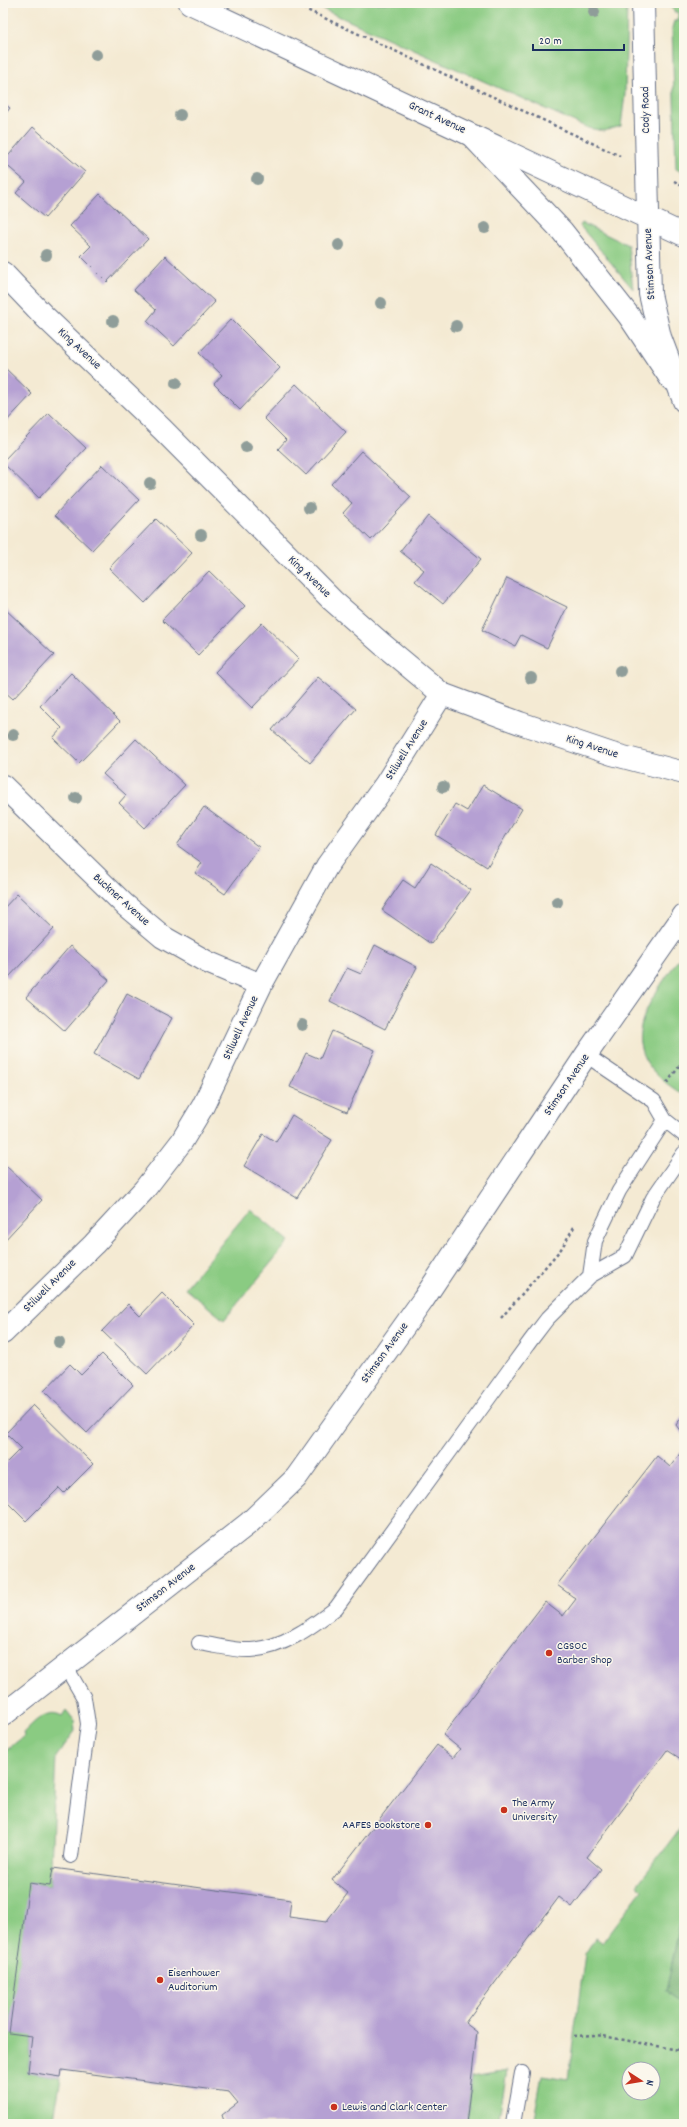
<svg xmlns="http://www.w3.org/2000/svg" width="687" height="2127" font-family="Dekko,sans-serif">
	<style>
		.green { fill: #8acb82; stroke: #527d70; fill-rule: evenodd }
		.forest { fill: #6faf70; stroke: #456f67 }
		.building { fill: #b5a0d3 }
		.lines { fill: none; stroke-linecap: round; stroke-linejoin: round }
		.lane-casing { stroke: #677087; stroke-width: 16 }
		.street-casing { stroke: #677087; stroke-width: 24 }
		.secondary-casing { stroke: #677087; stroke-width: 24 }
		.path { stroke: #677087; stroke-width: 2.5; stroke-dasharray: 3 3; stroke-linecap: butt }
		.lane { stroke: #fff; stroke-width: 14 }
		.street { stroke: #fff; stroke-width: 22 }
		.secondary { stroke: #fff; stroke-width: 22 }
		.tree { fill: #8f9d99 }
		.poi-dot { fill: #c8321e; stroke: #fbf7ec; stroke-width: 1.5 }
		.labels { text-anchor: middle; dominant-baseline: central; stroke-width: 3; stroke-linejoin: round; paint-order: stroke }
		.street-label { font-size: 12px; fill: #1b2f5e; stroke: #fbf7ec }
		.poi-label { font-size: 12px; fill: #1b2f5e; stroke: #fbf7ec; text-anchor: start }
	</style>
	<rect width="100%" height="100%" fill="#fbf7ec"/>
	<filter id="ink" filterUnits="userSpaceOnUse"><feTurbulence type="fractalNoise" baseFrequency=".025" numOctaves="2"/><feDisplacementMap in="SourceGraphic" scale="8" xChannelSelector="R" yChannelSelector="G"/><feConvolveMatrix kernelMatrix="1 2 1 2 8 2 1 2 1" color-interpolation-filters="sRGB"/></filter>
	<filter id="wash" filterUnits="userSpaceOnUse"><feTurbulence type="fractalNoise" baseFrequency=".012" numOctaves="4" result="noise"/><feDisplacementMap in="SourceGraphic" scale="16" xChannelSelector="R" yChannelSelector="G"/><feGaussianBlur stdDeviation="0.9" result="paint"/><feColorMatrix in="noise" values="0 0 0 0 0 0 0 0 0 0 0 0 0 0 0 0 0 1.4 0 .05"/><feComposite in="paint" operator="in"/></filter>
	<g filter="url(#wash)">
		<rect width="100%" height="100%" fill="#f4ead3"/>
		<path class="green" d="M309 3H627L625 94 621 126 604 131 588 128Z
			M671 3H684V173L676 169 672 28 674 21H678V12H674Z
			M582 223 628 245 633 289 580 226Z
			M684 951V1095C606 1049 647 1006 684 951Z
			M250 1209 289 1241 224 1320 185 1288Z
			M66 1710 74 1720 75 1731 56 1757 50 1886 29 1883 32 2036 28 2072 61 2077 53 2124H3V1753L24 1736 23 1733C33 1723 47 1707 62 1716Z
			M684 1823V1905L666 1992 684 2005V2124H533L542 2075 568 2079 585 1954 595 1938 602 1943 642 1890 637 1885ZM629 2069H653V2093H629Z
			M507 2071 498 2124H466L472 2077Z"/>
		<path class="forest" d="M684 1905V2005L666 1992Z"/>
		<g id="blocks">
			<path class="building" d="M3 103 10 108 3 117Z
				M33 127 85 172 45 218 16 193 26 182 3 162Z
				M100 194 148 239 107 282 81 256 91 246 70 226Z
				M165 256 215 302 174 346 147 321 156 310 134 290Z
				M231 319 280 368 240 410 214 384 222 375 199 353Z
				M3 366 32 394 3 425Z
				M296 384 346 432 306 475 278 449 286 440 264 418Z
				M49 413 86 448 39 498 3 463V461Z
				M361 451 411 497 371 540 343 513 352 503 331 484Z
				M102 465 139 500 92 550 55 515Z
				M428 516 481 559 443 604 415 581 424 570 400 551Z
				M156 519 192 553 145 603 109 568Z
				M209 571 245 606 198 655 162 620Z
				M507 578 567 607 547 648 521 635 515 646 482 630Z
				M4 608 54 655 13 699 3 690Z
				M262 623 299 659 252 708 215 672Z
				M71 673 120 721 79 763 53 738 62 728 40 706Z
				M318 677 356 709 310 763 272 730Z
				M136 739 185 785 145 828 119 803 126 795 103 774Z
				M483 785 522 809 487 867 436 835 455 804 467 811Z
				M204 807 259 847 225 894 195 873 202 863 177 845Z
				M431 863 471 890 431 944 382 910 403 880 415 888Z
				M17 894 54 929 8 978 3 973V909Z
				M375 945 417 967 385 1029 330 1001 347 968 361 974Z
				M70 946 109 980 65 1031 26 997Z
				M127 994 172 1018 139 1079 94 1054Z
				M332 1031 375 1050 347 1112 290 1087 306 1053 320 1059Z
				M292 1115 332 1140 297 1198 244 1166 263 1134 276 1142Z
				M5 1165 42 1200 3 1242V1167Z
				M162 1293 194 1325 147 1374 102 1331 128 1304 140 1316Z
				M102 1354 133 1385 87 1433 44 1391 70 1364 81 1375Z
				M33 1405 93 1464 64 1493 59 1488 26 1521 3 1498V1466L21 1448 6 1433Z
				M684 1414V1436L676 1425Z
				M684 1448V1761L667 1750 587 1857 601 1869 572 1907 559 1897 465 2023 477 2032 466 2124H225L222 2115 238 2103 229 2092 62 2070 61 2077 28 2072 32 2036 9 2033 29 1883 50 1886 53 1868 291 1900 289 1917 326 1922 348 1893 332 1880 437 1745 453 1758 460 1749 443 1735 545 1602 563 1616 576 1599 557 1585 657 1456 670 1467Z"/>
		</g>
	</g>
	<g filter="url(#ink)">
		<use href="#blocks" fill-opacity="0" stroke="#677087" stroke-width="1"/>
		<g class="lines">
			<defs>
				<path id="lane" d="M586 1055 654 1101 665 1120 684 1135
					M665 1120 619 1191 595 1241 590 1276 625 1256 653 1198 684 1153
					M199 1643C215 1645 235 1651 251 1650 284 1647 310 1628 336 1608L531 1340 547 1319 590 1276
					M66 1667 84 1698 88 1724 71 1856
					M513 2124 522 2073"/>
				<path id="street" d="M472 136 562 231 629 316 671 379
					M3 273 45 317 162 429 333 601 382 644 442 694 520 723 612 754 684 773
					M3 786 125 905 163 937 207 962 261 985
					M3 1333 94 1244 144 1190 182 1141 203 1106 261 985 327 866 385 785 442 694"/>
				<path id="secondary" d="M190 3 684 235
					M643 3 650 294 660 337 684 401
					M3 1715 249 1523 296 1478 423 1300 586 1055 684 915"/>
			</defs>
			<use href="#lane" class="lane-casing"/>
			<use href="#street" class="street-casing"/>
			<use href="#secondary" class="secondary-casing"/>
			<path class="path" d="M292 3 620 156
				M674 181 684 186
				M667 1083 684 1060
				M501 1318 561 1249 574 1227
				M574 2036 597 2035 684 2051"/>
			<use href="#lane" class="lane"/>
			<use href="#street" class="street"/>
			<use href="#secondary" class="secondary"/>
		</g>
		<g class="tree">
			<circle cx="594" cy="12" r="6"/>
			<circle cx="96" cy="55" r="6"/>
			<circle cx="180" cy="115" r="6"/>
			<circle cx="257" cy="179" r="6"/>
			<circle cx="485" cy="228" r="6"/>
			<circle cx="339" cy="245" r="6"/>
			<circle cx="46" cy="255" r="6"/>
			<circle cx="381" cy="303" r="6"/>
			<circle cx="113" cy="321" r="6"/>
			<circle cx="456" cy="326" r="6"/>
			<circle cx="176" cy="383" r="6"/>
			<circle cx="246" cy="447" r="6"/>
			<circle cx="150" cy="483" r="6"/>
			<circle cx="309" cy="508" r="6"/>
			<circle cx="201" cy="535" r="6"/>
			<circle cx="620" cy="671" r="6"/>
			<circle cx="531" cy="678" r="6"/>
			<circle cx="13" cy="735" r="6"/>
			<circle cx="443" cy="787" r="6"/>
			<circle cx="76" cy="798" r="6"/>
			<circle cx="557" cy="902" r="6"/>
			<circle cx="302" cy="1025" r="6"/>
			<circle cx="59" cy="1342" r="6"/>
		</g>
	</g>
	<g class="poi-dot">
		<circle cx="549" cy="1653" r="4"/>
		<circle cx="504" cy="1810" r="4"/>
		<circle cx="428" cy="1825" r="4"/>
		<circle cx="160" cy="1980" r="4"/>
		<circle cx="334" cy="2107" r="4"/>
	</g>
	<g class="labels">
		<g class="street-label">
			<text transform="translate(646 110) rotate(-91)">Cody Road</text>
			<text transform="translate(437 118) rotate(25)">Grant Avenue</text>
			<text transform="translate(650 264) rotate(-93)">Stimson Avenue</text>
			<text transform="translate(79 349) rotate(43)">King Avenue</text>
			<text transform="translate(309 577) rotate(44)">King Avenue</text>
			<text transform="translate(592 747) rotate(18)">King Avenue</text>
			<text transform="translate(407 750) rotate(-58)">Stilwell Avenue</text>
			<text transform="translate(121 900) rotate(42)">Buckner Avenue</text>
			<text transform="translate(241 1028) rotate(-65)">Stilwell Avenue</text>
			<text transform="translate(567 1085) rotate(-56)">Stimson Avenue</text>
			<text transform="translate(50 1286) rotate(-45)">Stilwell Avenue</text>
			<text transform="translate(385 1353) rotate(-54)">Stimson Avenue</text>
			<text transform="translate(166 1588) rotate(-38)">Stimson Avenue</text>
		</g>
		<g class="poi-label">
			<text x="557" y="1646">CGSOC<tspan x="557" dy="14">Barber Shop</tspan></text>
			<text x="512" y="1803">The Army<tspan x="512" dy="14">University</tspan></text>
			<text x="420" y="1825" text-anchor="end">AAFES Bookstore</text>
			<text x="168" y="1973">Eisenhower<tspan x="168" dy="14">Auditorium</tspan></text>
			<text x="342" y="2107">Lewis and Clark Center</text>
		</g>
	</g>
	<rect width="687" height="2127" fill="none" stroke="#fbf7ec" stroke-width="16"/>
	<g transform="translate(641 2081) rotate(102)"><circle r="19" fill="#fbf7ec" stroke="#a1a7b3"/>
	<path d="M0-3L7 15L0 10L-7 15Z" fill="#c8321e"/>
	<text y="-6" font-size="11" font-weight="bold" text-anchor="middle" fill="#1b2f5e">N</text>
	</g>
	<path d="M533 44v6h91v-6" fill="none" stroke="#1b2f5e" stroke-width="2"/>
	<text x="539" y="44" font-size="12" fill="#1b2f5e" stroke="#fbf7ec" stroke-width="3" paint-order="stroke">20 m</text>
</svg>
